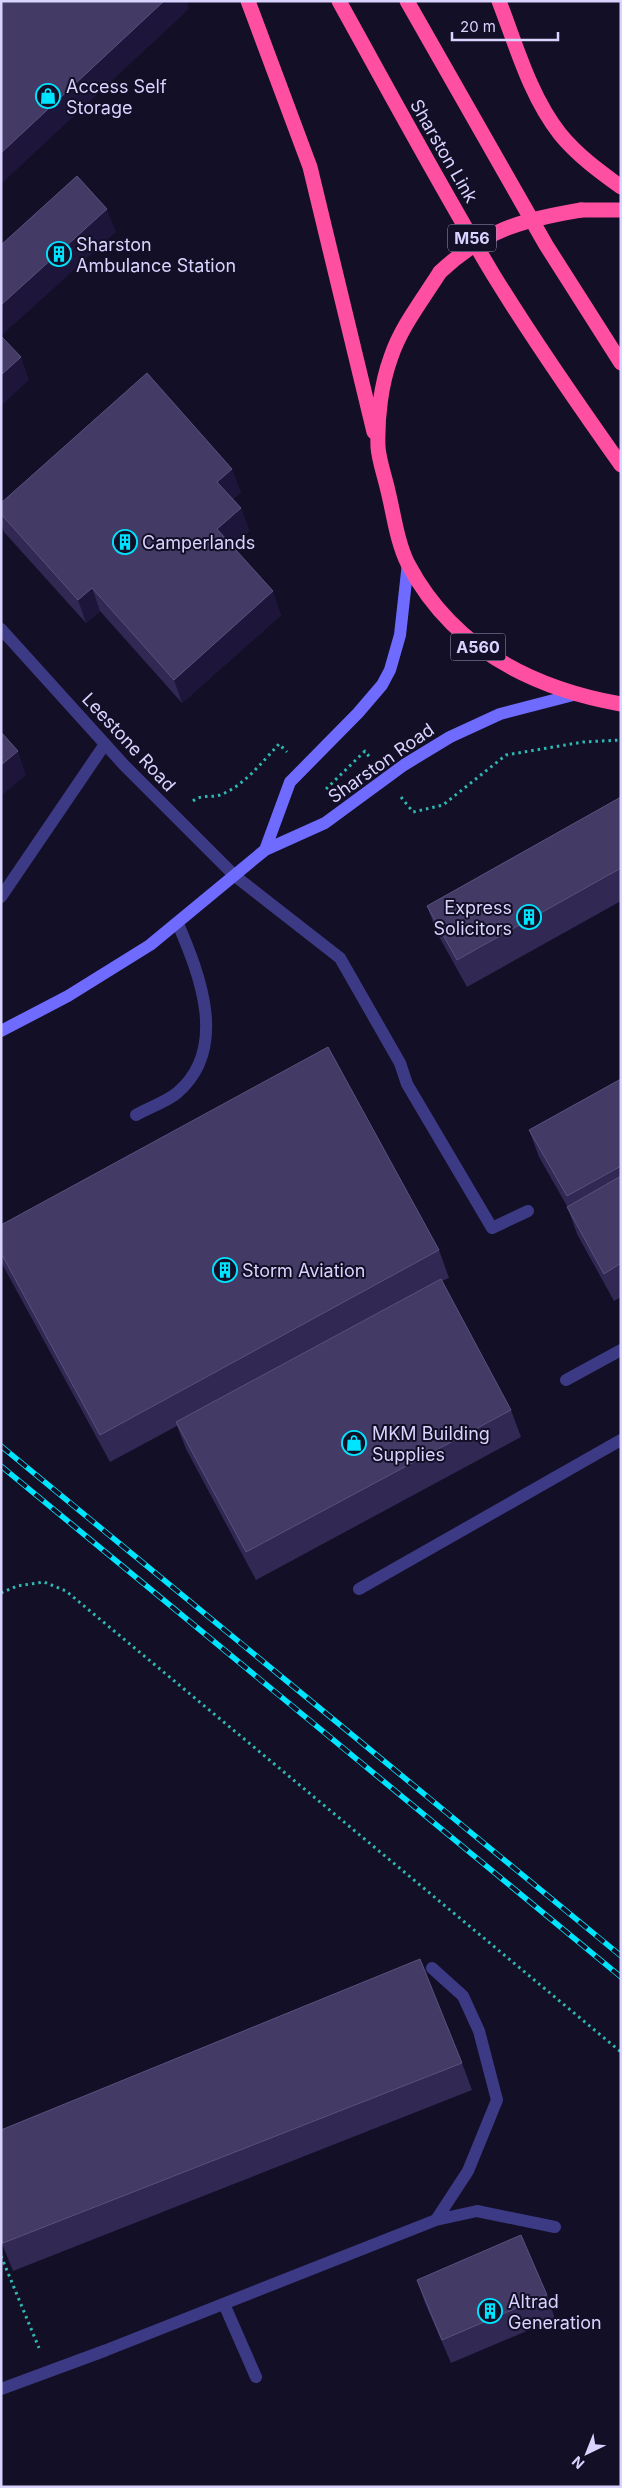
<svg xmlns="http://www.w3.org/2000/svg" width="622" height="2488" font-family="Inter,sans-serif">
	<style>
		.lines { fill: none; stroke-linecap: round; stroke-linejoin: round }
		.path { stroke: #2fb8b0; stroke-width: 3; stroke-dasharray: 2.5 4; stroke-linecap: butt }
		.lane { stroke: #3d3a85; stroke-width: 12 }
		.street { stroke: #3d3a85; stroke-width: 12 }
		.secondary { stroke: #6f6bff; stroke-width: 12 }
		.highway { stroke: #ff4fa3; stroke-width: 15 }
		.rail-casing { stroke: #00e5ff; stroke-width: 5.5 }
		.rail { stroke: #130f26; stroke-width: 4; stroke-dasharray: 11; stroke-linecap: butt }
		.highway-bridge { stroke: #ff4fa3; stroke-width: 15 }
		.wall { fill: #312854 }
		.shaded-wall { fill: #1d163a }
		.building { fill: #433a66; stroke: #5a527e }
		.labels { text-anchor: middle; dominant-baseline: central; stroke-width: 4; stroke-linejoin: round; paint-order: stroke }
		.shield { fill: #130f26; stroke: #9e99be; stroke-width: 1 }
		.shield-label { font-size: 16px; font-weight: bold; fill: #d9d4ff }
		.poi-label { font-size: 18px; fill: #d9d4ff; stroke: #130f26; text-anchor: start }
		.street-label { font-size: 18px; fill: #d9d4ff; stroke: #130f26 }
	</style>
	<rect width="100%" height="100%" fill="#130f26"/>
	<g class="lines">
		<path class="path" d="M326 789 365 751 371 759
			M401 797 413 812 443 805 506 755 583 742 621 740
			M193 801C201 794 211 798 220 795 244 786 262 762 279 744L287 752
			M1 1593 17 1586 44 1582 66 1591 621 2052
			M1 2256 39 2348"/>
		<path class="lane" d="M235 876 340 958 400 1063 407 1084 492 1228 528 1211
			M1 897 105 744
			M136 1115C148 1108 166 1102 177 1093 229 1049 200 975 178 924
			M566 1380 621 1350
			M359 1589 621 1440
			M432 1968 463 1996 479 2031 497 2100 468 2171 436 2220
			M224 2304 256 2377
			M104 2351 436 2220 477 2211 555 2227"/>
		<path class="street" d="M1 629 124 765 235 876
			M1 2389 104 2351"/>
		<path class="secondary" d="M265 850 290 782 358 713 382 685 390 670 400 635 408 563
			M1 1031 68 996 150 945 265 850 325 823 404 765 450 737 500 714 577 694"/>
		<path class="highway" d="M248 1 310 167 374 432
			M339 1C390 93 440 186 494 276 534 341 577 403 621 465
			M407 1 546 245 621 363
			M499 1C516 45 530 96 560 134 577 155 599 171 621 187
			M581 210H621
			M440 272C423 299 401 327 391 357 381 384 377 418 378 447 379 461 385 477 388 491 394 515 397 542 408 564 452 647 531 688 621 704"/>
		<defs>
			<path id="rail" d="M1 1446 621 1956
				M1 1466 621 1977"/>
		</defs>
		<use href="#rail" class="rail-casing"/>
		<use href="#rail" class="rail"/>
		<path class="highway-bridge" d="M440 272C485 230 521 220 581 210"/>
	</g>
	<path class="wall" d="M241 492 233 499 241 508 249 531 232 546 281 615 182 703 100 611 86 623 4 532 1 524V503Z
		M621 797V901L467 987 437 933 427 906Z
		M621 1079V1297L614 1301 577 1234 567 1206 539 1157 529 1130Z
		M1 1225 439 1250 449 1278 442 1281 511 1410 521 1437 256 1580 186 1449 177 1426 110 1462 1 1262Z
		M462 2063 472 2090 13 2271 1 2241V2130Z
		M417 2280 547 2295 555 2319 451 2363 425 2303Z"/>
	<path class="shaded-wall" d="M164 1H187L189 9 1 184V153Z
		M107 209 116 232 1 336V305Z
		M21 357 29 380 1 406V375Z
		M232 469 241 492 226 505 217 482Z
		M241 508 249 531 226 552 217 529Z
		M92 588 100 611 86 623 78 600Z
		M273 591 281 615 182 703 174 680Z
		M18 751 26 775 1 796V765Z"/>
	<path class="building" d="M1 1H164L1 153Z
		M77 176 107 209 1 305V245Z
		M1 336 21 357 1 375Z
		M147 373 232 469 217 482 241 508 217 529 273 591 174 680 92 588 78 600 1 514V503Z
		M1 732 18 751 1 765Z
		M621 797V868L457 960 427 906Z
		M328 1047 439 1250 100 1435 1 1253V1225Z
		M621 1079V1166L567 1196 529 1130Z
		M621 1176V1263L604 1274 567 1207Z
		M441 1279 511 1410 246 1552 176 1422Z
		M420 1959 462 2063 3 2243 1 2238V2130Z
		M521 2235 547 2295 442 2340 417 2280Z"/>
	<defs>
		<symbol id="shop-ring" viewBox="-11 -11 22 22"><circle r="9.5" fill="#130f26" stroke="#00e5ff" stroke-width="1.5"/><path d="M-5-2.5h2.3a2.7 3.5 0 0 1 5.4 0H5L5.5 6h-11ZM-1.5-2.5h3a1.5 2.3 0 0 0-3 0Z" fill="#00e5ff"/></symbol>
		<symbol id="building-ring" viewBox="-11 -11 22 22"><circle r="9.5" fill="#130f26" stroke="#00e5ff" stroke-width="1.5"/><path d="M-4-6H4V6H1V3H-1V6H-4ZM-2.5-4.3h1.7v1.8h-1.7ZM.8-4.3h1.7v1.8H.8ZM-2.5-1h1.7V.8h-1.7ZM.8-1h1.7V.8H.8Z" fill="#00e5ff"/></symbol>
	</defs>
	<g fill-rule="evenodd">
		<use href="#shop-ring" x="34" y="82" width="28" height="28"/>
		<use href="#building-ring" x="45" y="240" width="28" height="28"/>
		<use href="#building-ring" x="111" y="528" width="28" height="28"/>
		<use href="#building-ring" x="515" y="903" width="28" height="28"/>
		<use href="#building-ring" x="211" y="1256" width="28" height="28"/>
		<use href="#shop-ring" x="340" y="1429" width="28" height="28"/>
		<use href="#building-ring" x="476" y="2297" width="28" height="28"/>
	</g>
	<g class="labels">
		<g class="shield">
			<rect x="448" y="224.5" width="48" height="27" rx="4"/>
			<rect x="450.5" y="633.5" width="55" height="27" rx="4"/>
		</g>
		<g class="shield-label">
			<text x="472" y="238">M56</text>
			<text x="478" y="647">A560</text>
		</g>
		<g class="poi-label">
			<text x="66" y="86">Access Self<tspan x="66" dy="21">Storage</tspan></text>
			<text x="76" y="244">Sharston<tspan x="76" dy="21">Ambulance Station</tspan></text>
			<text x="142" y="542">Camperlands</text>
			<text x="512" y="907" text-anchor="end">Express<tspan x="512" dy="21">Solicitors</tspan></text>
			<text x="242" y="1270">Storm Aviation</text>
			<text x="372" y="1433">MKM Building<tspan x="372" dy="21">Supplies</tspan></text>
			<text x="508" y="2301">Altrad<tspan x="508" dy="21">Generation</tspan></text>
		</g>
		<g class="street-label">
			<text transform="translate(444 151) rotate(60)">Sharston Link</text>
			<text transform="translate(129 742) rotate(47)">Leestone Road</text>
			<text transform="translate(381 763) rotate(-35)">Sharston Road</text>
		</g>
	</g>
	<rect width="622" height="2488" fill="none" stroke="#d9d4ff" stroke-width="5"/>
	<g transform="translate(587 2453) rotate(223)" stroke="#130f26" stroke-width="4" paint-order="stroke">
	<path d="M0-4L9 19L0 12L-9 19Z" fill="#d9d4ff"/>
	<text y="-8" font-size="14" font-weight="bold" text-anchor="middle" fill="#d9d4ff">N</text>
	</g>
	<path d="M452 32v8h106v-8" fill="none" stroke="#d9d4ff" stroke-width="2.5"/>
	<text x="460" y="32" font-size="15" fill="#d9d4ff" stroke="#130f26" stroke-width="4" paint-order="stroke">20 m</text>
</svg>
